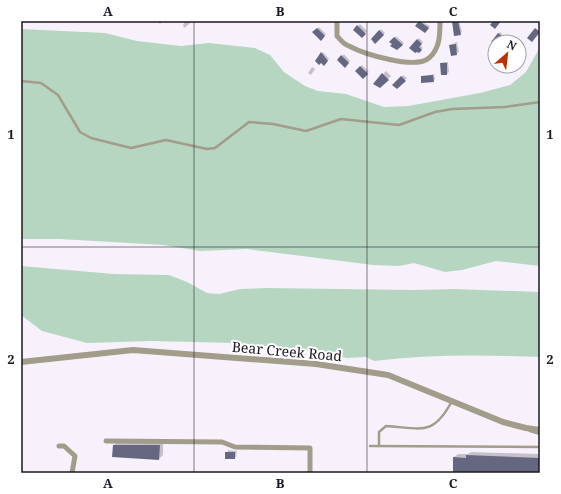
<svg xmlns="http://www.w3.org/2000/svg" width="561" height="494" font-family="'Noto Serif',serif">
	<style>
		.green { fill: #b7d6c2 }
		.shadow { fill: #0003 }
		.building { fill: #656680 }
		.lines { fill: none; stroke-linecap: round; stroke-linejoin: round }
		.service { stroke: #a29c8b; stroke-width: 2.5 }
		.minor { stroke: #a29c8b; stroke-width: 5 }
		.tertiary { stroke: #a29c8b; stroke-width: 6 }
		.grid { fill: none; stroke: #1c1720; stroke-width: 1; stroke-opacity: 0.55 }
		.labels { text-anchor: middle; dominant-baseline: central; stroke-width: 4; stroke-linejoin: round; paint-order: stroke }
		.street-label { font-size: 14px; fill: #1c1720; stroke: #fff }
		.neatline { fill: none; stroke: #1c1720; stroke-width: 1.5 }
		.grid-label { font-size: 13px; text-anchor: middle; font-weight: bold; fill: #1c1720 }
	</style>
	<rect width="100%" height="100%" fill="#f7f1fc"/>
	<path class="green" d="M21 29 105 33 137 41 181 46 209 43 255 48 270 55 284 72 305 86 318 91 346 94 384 107 408 106 480 93 510 85 526 72 540 47V266L496 261 462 270 445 272 414 263 399 266 373 265 247 249 200 251 163 245 60 239H21Z
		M21 266 114 274 169 275 187 282 207 293 219 294 240 289 266 288 414 290 455 289 540 292V357C485 355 429 354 374 361L366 357 347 358 310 350 233 343 152 341 87 343 42 331 21 315Z"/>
	<path class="shadow" d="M157 21H163L160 24Z
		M185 21H193L184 28 183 25Z
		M420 21 430 26 427 30 417 26Z
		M453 21H459L462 32 460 34Z
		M360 24 367 31 362 37 354 30Z
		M319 27 326 34 321 40 314 32Z
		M381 29 385 33 375 42 372 39Z
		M500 32 502 34 500 37 506 41 495 42 493 41Z
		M396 36 404 43 400 47 391 42Z
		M419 38 423 42 420 45 423 48 419 52 411 47Z
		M515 41 520 42 519 48V42H514Z
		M457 42 459 52 452 55 450 45Z
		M323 52 329 59 324 64 316 61Z
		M344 54 350 61 345 66 338 60Z
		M443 62H448L449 72 447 74H442L441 64Z
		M362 65 369 72 363 77 356 71Z
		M312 67 315 69 311 75 308 73Z
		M386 71 391 76 380 87 374 84Z
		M434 74 435 79 433 81 422 77Z
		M403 75 407 78 397 88 394 85Z
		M118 441 163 442V455L159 459 114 445Z
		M228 450 237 451 236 457 235 458H226Z
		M471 452 540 454V473H466L454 457 458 454H468Z"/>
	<path class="building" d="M419 21 429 28 425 33 415 26Z
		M452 21H458L461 35 454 36Z
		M493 21H501L495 29 490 25Z
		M357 25 366 34 362 38 353 30Z
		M317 28 325 36 321 41 312 32Z
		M535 28 540 32 532 42 527 38Z
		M379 30 384 35 375 44 371 39Z
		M498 33 502 36 500 39 504 42H491Z
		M394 37 403 45 397 50 390 46 392 44 389 42Z
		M417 39 422 44 419 47 422 50 419 53 417 52 415 53 409 48Z
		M456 44 457 55 451 56 449 45Z
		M321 52 328 61 324 66 321 63 319 65 315 61Z
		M341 55 349 63 345 68 337 60Z
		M440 63H447V75H441Z
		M360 66 368 74 363 79 355 71Z
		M382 73 389 80 380 88 373 84Z
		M433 75 434 82 421 83V76Z
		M401 76 406 81 397 89 392 85Z
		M113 445H160L159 460 112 457Z
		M225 452H235V459H225Z
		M466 455 540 458V473L453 472V457L466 458Z"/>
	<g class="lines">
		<path class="service" d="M21 81 41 83 58 95 80 132 91 138 131 148 166 140 207 149 215 148 249 122 273 124 306 131 341 119 399 125 435 112 452 109 505 107 540 102
			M530 431 540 434
			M370 446 540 447
			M379 446V432L386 426C421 428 433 437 452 401"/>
		<path class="minor" d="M337 21V36C341 40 343 44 349 46 364 54 415 70 429 58 440 49 440 34 440 21
			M106 441 222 442 235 447 310 448V473
			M59 446H64L75 456 72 473"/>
		<path class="tertiary" d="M21 362 133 350 316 364 388 375 503 422 526 428 540 430"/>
	</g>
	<path class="grid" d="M194 21V473M367 21V473M21 247H540"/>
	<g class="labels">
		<g class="street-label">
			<text transform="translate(287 351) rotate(5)">Bear Creek Road</text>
		</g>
	</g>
	<rect width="561" height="494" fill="none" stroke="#ffffff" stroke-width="44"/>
	<g transform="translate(507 54) rotate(28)"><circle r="19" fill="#ffffff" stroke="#a4a2a6"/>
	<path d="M0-3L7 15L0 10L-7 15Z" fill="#bb3200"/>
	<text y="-6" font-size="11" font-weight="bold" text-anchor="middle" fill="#1c1720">N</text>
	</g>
	<rect x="22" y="22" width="517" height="450" class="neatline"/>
	<g class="grid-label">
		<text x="108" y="16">A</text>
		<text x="280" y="16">B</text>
		<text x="453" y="16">C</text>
		<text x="11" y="139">1</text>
		<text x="550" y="139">1</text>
		<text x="11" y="364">2</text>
		<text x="550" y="364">2</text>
		<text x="108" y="488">A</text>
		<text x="280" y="488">B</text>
		<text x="453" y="488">C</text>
	</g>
</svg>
